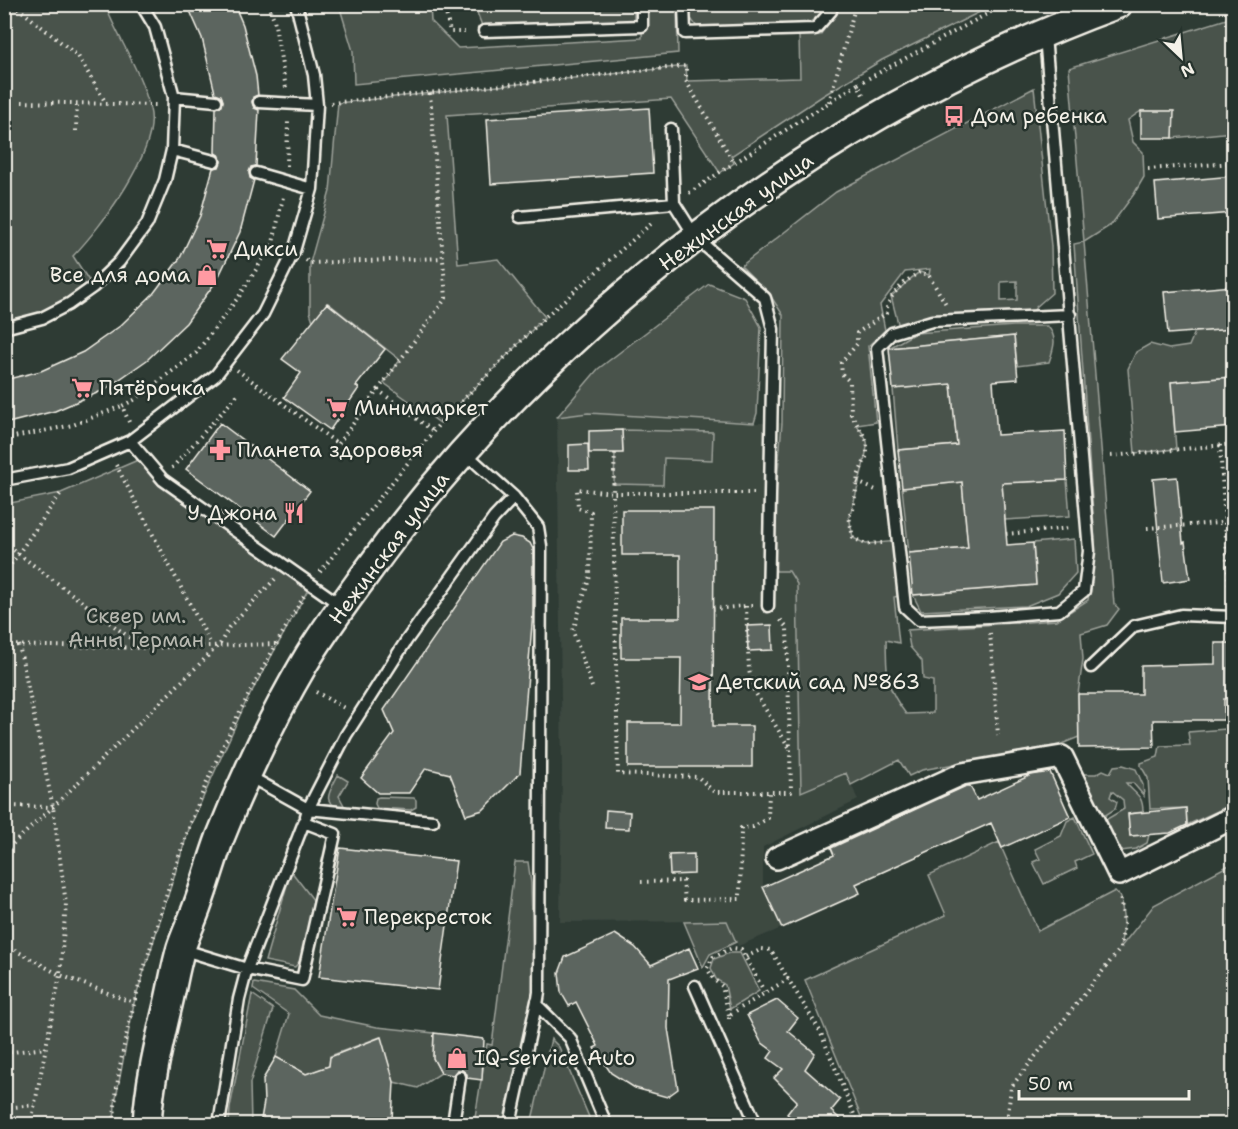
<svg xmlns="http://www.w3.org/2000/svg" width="1238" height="1129" font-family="'Shantell Sans',sans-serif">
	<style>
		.built { fill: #3c4841 }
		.green { fill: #48524c; stroke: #9ea29a; stroke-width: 1.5; fill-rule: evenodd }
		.building { fill: #5c655e; stroke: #f4f1e8; stroke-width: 1.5 }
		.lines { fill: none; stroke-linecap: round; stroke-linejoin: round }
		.service-casing { stroke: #f4f1e8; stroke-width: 15 }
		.minor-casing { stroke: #f4f1e8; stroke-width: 26 }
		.tertiary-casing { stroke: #f4f1e8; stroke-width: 32 }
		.path { stroke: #f4f1e8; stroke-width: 4; stroke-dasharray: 1.5 4.5; stroke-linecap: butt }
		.service { stroke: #26332d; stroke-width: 10 }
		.minor { stroke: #26332d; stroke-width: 21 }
		.tertiary { stroke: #26332d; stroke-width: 27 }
		.labels { text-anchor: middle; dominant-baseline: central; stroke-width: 5; stroke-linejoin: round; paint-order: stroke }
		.poi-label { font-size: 21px; fill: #f4f1e8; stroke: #26332d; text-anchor: start }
		.street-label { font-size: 21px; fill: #f4f1e8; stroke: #26332d }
		.park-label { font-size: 21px; fill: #b8b9b1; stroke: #26332d }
	</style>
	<rect width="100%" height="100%" fill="#2e3b34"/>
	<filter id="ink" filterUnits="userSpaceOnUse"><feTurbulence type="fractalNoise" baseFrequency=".0167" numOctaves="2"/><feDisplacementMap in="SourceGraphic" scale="12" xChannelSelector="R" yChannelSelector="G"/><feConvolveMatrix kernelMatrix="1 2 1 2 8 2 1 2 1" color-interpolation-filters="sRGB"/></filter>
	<g filter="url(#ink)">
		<path class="built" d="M588 413 754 423H813L846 772 858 800 763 847V887L782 928 738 946 727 921 560 922 562 769 557 417Z"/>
		<path class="green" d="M825 4V10L809 23 697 27 689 16V5Z
			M5 5H105C119 40 141 71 150 109 161 149 100 228 73 256L93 287 42 318 5 328Z
			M339 5H430L431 21 458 48 642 38 643 5H677L678 53 354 84 353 51Z
			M602 5H634V27L484 31 476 10 601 11Z
			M838 5H994L882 60 824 95 731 156 734 163 720 173 671 99 447 115 458 264 498 259 545 317 440 423 384 383 400 360 328 303 313 321 310 312V263L330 191 338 103 686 66 687 81 800 78 799 36 820 35 838 11Z
			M1233 17V132L1173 138V111H1141L1128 120 1133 142 1143 152 1144 177 1134 194 1111 225 1084 242 1114 604 1119 609 1107 625 1081 633 1083 659 1078 694 1079 737 1059 745 922 770 909 776 899 760 851 785 846 773 801 792 797 584 789 571H776L771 553 782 423 783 315 770 295 741 266 836 192 1034 88 1051 246 1052 293 1036 307 1029 317 932 321 900 331 891 296C902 288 908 279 920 272L929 275 930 269 905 272 880 305 885 330 868 346 876 422 857 425C860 430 866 436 867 442 869 447 852 511 849 516L853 538 866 544 898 541 904 595 894 597 899 643 886 640C887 675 884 685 906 714L933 713V681L923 679 922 661 910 647 907 630 1057 620 1088 600 1095 542 1074 244 1084 242 1069 68ZM1017 281V300L1001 301V282Z
			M709 284 745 298 761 327 757 413 754 423 588 413 557 417 598 369Z
			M1014 326H1047C1058 336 1054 348 1049 362L1017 366 1014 336 889 348 915 333Z
			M1226 329 1230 377 1171 382 1176 449 1135 453 1128 369 1136 352 1150 344 1169 349 1189 346 1195 332Z
			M951 384 957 445 898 450 893 389Z
			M622 430 713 432 712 460 664 458 663 485 614 484 615 453 623 452Z
			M999 454 1023 482 1067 480 1070 516 1005 520Z
			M138 460 158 484 310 586 245 704 189 829 134 1003 115 1103 114 1124H5V504L61 493Z
			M962 482 968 548 909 553 902 488Z
			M1074 539 1076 573 1058 593 1026 606 921 611 913 595 1036 585 1033 543Z
			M1226 729 1233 787V804L1187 825 1186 808 1150 809 1148 778 1141 766V763L1158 757 1160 746 1190 745 1188 732Z
			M1123 765 1136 769 1143 785 1144 796 1133 783H1126C1135 795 1143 794 1143 812L1128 814 1130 836 1145 835 1144 825 1150 831 1147 843 1136 849 1121 851 1113 841 1102 822 1124 809 1123 800 1112 791 1110 797 1117 802 1115 809 1101 818 1079 774H1096L1103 770 1110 773 1114 766Z
			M338 775 348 781 339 796 346 809C319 804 329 793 338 775Z
			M379 797 414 798 416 800V807L411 810 377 808 375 804 376 798Z
			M1075 817 1092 854 1075 862 1077 868 1044 884 1033 862 1040 859 1035 849 1061 836 1067 821Z
			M999 842 1038 931 1115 891 1121 897 1124 924 1120 948 1154 905 1233 863V1124H864L805 980 946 915 929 875Z
			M515 862H528L531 883 534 991 507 1124H474L487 1044 492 1045Z
			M291 871 314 901 302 958 295 967 265 961Z
			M727 921 736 942 710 954 703 967 684 922Z
			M729 953H740L759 991 730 1009 725 985 716 979 711 968 714 959Z
			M254 983 294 990 319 1015 377 1027 434 1033 433 1058 441 1073 418 1088 394 1082 380 1037 330 1056 329 1066 306 1074 276 1057 289 1014 253 989Z
			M252 994 273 1009 250 1083 251 1124H229L230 1108Z
			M551 1039 559 1047 592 1124H531Z"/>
		<path class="building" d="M187 4H234L243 25 256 76 258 95 253 97 252 102 254 108 259 110 256 166 251 167 249 172 250 178 254 180 240 232 217 280 186 323 147 360 104 390 55 411 4 424V380L41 371 83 352 120 326 153 294 180 258 200 216 213 168 219 167 221 162 220 156 215 153 216 108 222 106 223 101 221 95 215 93 202 38Z
			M649 108 653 173 491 184 487 119Z
			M1141 111H1174L1173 138H1141Z
			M1233 176V213L1158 219 1155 183Z
			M1233 286V329L1168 334 1164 292Z
			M327 303 385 349 356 386 359 388 330 430 284 397 301 373 282 359Z
			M1014 336 1018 379 993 381 997 435 1065 431 1067 480 1002 483 1007 545 1033 543 1036 585 913 595 909 553 968 548 962 482 902 488 898 450 957 445 951 384 893 389 889 348Z
			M1233 377V427L1175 432 1171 382Z
			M220 423 310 491 276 536 186 469Z
			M622 430 623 453H589V431Z
			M588 444 589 470H569V445Z
			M1177 477 1183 543 1185 542 1190 579 1163 583 1153 479Z
			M622 510H714L713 726H752V767H628V723H680L681 658H621V618H680V555H622Z
			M512 536 522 538 530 543 533 549V612L520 773 483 810 466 815 450 774 426 768 409 793H378L361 778 394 733 384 710 500 542Z
			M772 625 773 650 748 651 747 626Z
			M1215 643H1233V699H1224V720H1153L1154 747 1079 748 1078 694H1141V666L1215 664Z
			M1050 772 1070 817 1002 848 991 823 856 884 860 893 782 928 763 887 834 855 831 848 966 786H970L977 800 1031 775Z
			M1186 808 1187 825 1170 833 1130 836 1128 814Z
			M606 810 630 812 629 829 605 828Z
			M340 848 456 861 438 990 319 977Z
			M694 854V874L670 875 669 855Z
			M615 934 635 947 651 965 689 948 698 968 669 979 668 1028 678 1089 667 1097 635 1088 611 1073 594 1048 598 1046 576 1002 569 1006 561 992 559 973 565 957Z
			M777 1000 798 1018 788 1031 815 1053 805 1069 840 1100 831 1111 847 1125H800L787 1114 797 1101 774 1078 783 1069 768 1058 773 1051 761 1042 747 1015Z
			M434 1033 484 1039 482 1080 467 1078V1074L462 1070H457L453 1075 441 1073 433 1058Z
			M381 1037 394 1082 392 1120H376L378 1125H260L264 1102 263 1079 276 1057 306 1074 329 1066 330 1057Z"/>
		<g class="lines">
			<defs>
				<path id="service" d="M684 4 685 33 815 29 831 11V4
					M484 31 642 26V4
					M1045 36 1089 551 1084 591 1059 611 989 617 919 620 905 607 877 348 892 333 932 321 1070 315
					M174 97 216 101
					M259 102 317 105
					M671 129 674 203 696 238 765 298 773 329 768 606
					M172 150 214 161
					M256 173 312 189
					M520 217 674 203
					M4 328 42 318 69 304 93 287 119 262 147 224 165 180 172 150 174 97 155 27 141 4
					M130 441 163 480 342 606
					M464 452 514 497 538 527 541 546 539 992 537 1005 570 1038 606 1124
					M4 480 68 468 130 441 216 375 263 314 294 251 312 189 317 105 314 75 296 4
					M1091 667 1134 626 1181 615 1234 617
					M247 775 308 809 306 816
					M433 821 308 809 346 735 406 641 494 518 514 497
					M181 949 247 969 302 980 335 834 304 822 247 969 239 999 219 1124
					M695 986 756 1124
					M453 1124 460 1077
					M510 1124 537 1001"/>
				<path id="minor" d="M777 858 962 774 1062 757 1119 874 1234 817"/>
				<path id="tertiary" d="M147 1124C149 1086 158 1047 167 1009 172 989 175 968 181 948 186 933 193 919 198 904 206 882 212 860 220 838 244 777 272 718 305 662 324 630 346 601 367 572 550 319 825 111 1118 4"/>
			</defs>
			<use href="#service" class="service-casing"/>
			<use href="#minor" class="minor-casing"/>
			<use href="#tertiary" class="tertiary-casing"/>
			<path class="path" d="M13 4 78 56 106 103
				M268 4 274 19 286 88
				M444 4 450 32H469
				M858 84 996 9 1009 4
				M22 102 159 105
				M829 102 856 4
				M331 103 686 66V81L734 163 858 84 864 97
				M76 131 77 103
				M287 166 288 120
				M1148 169 1234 163
				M689 193 734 163
				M306 260 310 263 443 258
				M887 314C884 298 907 279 920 272L929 276 946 304
				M237 370 338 444 378 390 433 431
				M378 390 446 298 430 93
				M129 422 122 406 134 400 196 353 240 295 273 243 283 197
				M4 439 73 425 122 406
				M1220 445 1229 585
				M1111 456 1234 444
				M116 465 211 644
				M172 468 239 393
				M857 482 878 491
				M754 493H613L618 774 698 777 714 792H791L787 627 778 617
				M1147 528 1234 522
				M1006 534 1071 528
				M4 543 142 647
				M882 543 866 544 853 538 849 516 853 510 858 476 867 455V441L851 414 850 382 842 374 841 363 857 344V333L887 313
				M320 572 440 423 545 317 653 222
				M4 574 61 493
				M752 606H746L749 670 753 689 790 749
				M713 609 746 606
				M990 633 998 735
				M4 645 143 648 276 644
				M19 645 53 807 66 904 60 975 31 1124
				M592 687 573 631 590 576 591 512 578 508 577 489 613 493 615 453
				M316 692 346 709
				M4 806 53 807
				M4 852 53 807 220 644 229 627 276 578
				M641 882 683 881 685 900 740 899 741 828 753 827 768 818 769 792
				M4 944 60 975 134 1003
				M746 957 762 949 771 950 788 979
				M729 1015 722 986 714 980 707 968 713 957 732 948 741 949 765 993
				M729 1019V1015L788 979 820 1031 858 1124
				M4 1053 46 1048
				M4 1108 35 1105
				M114 1124C116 1064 133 1004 151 946 166 896 181 847 200 799 228 729 266 661 304 596
				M1015 1124 1008 1114 1011 1087 1120 949 1124 924 1120 895"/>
			<use href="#service" class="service"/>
			<use href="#minor" class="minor"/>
			<use href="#tertiary" class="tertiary"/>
		</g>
	</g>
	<defs>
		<symbol id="bus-bare" viewBox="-9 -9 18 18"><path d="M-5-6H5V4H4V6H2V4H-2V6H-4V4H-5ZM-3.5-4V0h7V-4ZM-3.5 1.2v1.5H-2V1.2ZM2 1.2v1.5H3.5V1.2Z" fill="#ff9aa2" stroke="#26332d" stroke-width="2.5" paint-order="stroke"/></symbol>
		<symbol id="supermarket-bare" viewBox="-9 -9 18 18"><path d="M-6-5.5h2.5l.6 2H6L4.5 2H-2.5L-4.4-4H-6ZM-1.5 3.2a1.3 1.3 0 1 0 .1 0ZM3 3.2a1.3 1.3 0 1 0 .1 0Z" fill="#ff9aa2" stroke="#26332d" stroke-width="2.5" paint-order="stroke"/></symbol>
		<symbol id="shop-bare" viewBox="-9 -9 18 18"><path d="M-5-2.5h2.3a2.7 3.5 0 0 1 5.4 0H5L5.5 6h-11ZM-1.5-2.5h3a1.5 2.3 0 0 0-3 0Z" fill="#ff9aa2" stroke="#26332d" stroke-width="2.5" paint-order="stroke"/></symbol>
		<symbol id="pharmacy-bare" viewBox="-9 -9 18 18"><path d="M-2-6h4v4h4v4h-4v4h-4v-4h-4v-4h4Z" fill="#ff9aa2" stroke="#26332d" stroke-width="2.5" paint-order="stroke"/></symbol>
		<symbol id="restaurant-bare" viewBox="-9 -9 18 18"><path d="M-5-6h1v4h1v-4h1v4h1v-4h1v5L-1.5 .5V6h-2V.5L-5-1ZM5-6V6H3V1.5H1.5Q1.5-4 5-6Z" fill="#ff9aa2" stroke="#26332d" stroke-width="2.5" paint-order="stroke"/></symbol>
		<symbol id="school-bare" viewBox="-9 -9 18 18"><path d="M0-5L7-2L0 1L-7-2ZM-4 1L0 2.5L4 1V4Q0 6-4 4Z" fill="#ff9aa2" stroke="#26332d" stroke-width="2.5" paint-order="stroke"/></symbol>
	</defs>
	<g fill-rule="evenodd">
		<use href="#bus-bare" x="939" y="101" width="30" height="30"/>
		<use href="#supermarket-bare" x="202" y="234" width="30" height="30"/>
		<use href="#shop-bare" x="192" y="260" width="30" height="30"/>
		<use href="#supermarket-bare" x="67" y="373" width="30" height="30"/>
		<use href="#supermarket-bare" x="322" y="393" width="30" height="30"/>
		<use href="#pharmacy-bare" x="205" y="435" width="30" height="30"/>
		<use href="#restaurant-bare" x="279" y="498" width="30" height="30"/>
		<use href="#school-bare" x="684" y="667" width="30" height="30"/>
		<use href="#supermarket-bare" x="332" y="902" width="30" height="30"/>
		<use href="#shop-bare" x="442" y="1043" width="30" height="30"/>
	</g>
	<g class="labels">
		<g class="poi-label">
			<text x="971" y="116">Дом ребенка</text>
			<text x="234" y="249">Дикси</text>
			<text x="190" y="275" text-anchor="end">Все для дома</text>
			<text x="99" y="388">Пятёрочка</text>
			<text x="354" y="408">Минимаркет</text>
			<text x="237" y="450">Планета здоровья</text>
			<text x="277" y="513" text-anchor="end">У Джона</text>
			<text x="716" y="682">Детский сад №863</text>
			<text x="364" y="917">Перекресток</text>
			<text x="474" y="1058">IQ-Service Auto</text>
		</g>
		<g class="street-label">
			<text transform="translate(736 212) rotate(-36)">Нежинская улица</text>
			<text transform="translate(389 548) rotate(-53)">Нежинская улица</text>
		</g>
		<g class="park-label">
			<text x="136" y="616">Сквер им.<tspan x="136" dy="24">Анны Герман</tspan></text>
		</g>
	</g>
	<rect width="1238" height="1129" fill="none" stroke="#26332d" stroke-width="24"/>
	<rect x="12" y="12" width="1214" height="1105" fill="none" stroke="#f4f1e8" stroke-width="2" filter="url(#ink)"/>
	<g transform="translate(1181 57) rotate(154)" stroke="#26332d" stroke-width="4.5" paint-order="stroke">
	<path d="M0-4.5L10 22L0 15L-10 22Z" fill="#f4f1e8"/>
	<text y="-9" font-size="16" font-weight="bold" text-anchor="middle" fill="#f4f1e8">N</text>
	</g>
	<path d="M1019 1090v9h170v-9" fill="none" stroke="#f4f1e8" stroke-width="3"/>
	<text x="1028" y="1090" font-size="18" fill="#f4f1e8" stroke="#26332d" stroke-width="4.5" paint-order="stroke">50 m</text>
</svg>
